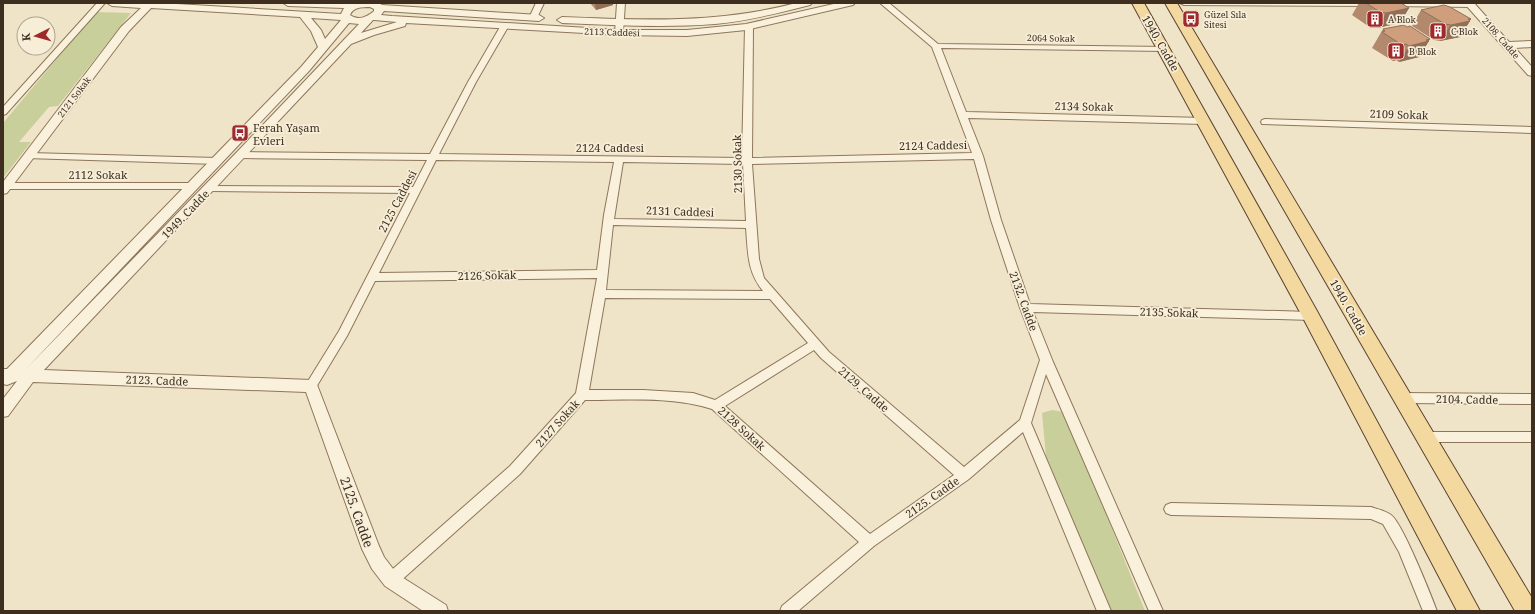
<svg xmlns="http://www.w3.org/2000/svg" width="1535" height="614" font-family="'Noto Serif',serif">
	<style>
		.green { fill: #c9cf9b }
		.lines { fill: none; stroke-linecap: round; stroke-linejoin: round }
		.minor-casing { stroke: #8d765c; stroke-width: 2 }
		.tertiary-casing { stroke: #8d765c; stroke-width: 2 }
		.primary-casing { stroke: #5b4430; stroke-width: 2 }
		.minor { fill: #faf1dc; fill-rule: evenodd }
		.tertiary { fill: #faf1dc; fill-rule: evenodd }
		.primary { fill: #f3d9a0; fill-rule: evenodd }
		.wall { fill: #b2896c }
		.shaded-wall { fill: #916f58 }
		.building { fill: #cf9f7d; stroke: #916f58 }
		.labels { text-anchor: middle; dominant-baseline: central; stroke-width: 3.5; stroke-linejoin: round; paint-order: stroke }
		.far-poi-label { font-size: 9px; fill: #3d2e20; stroke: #f7eed8; text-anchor: start }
		.far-street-label { font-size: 9px; fill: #3d2e20; stroke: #f7eed8 }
		.street-label { font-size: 11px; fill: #3d2e20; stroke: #f7eed8 }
		.poi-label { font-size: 11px; fill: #3d2e20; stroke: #f7eed8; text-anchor: start }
		.near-street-label { font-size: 13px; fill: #3d2e20; stroke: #f7eed8 }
	</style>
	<rect width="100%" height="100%" fill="#f0e4c8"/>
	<path class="green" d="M96 12 131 13 58 106 49 107 19 142H31L3 178V123Z
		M1052 410 1065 412 1145 611H1109L1046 456 1042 413Z"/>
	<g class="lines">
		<defs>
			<path id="minor" d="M97 3H105L6 114 3 115V107Z
				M536 3H544L536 20H530L529 18Z
				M617 3H625L623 33 619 35 615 33Z
				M880 3H889L938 44 1165 47 1169 49 1165 51 941 48 966 112 1204 118 1208 121 1204 124 968 118 983 156 1001 220 1030 304 1311 312 1315 313 1317 316 1315 319 1311 320 1033 312 1053 362 1163 611H1149L1046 374 1031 423 1111 611H1097L1023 432 969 479 874 546 798 611H780L782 606 859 542 712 409C672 396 627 400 585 400L520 474 396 585 391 587 386 585 384 580 386 575 510 466 576 393 597 278 375 281 347 336 315 389 311 391 307 389 305 386 339 331 410 193 210 191 205 188 207 186 413 187 427 160 241 158 236 155 241 152 430 154 468 82 500 27 504 25 508 27 476 82 439 154 742 158 745 27 749 25 753 27 752 158 972 153 932 47ZM974 159 991 220 1020 308 1040 360 1020 420 964 467 829 352 764 278 759 259 752 164ZM436 160 614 162 604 215 597 270 379 273ZM623 162 743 164 746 221 614 219ZM613 225 746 228C748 252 747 272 763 291L606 290ZM605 298 770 299 808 343 715 400 693 393 643 390H589ZM814 350 821 358 954 475 870 534 725 406Z
				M1180 3H1375L1376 4 1372 6 1184 5Z
				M1386 3H1473L1476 5 1472 7 1389 6H1386Z
				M1265 119 1532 127V133L1262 124 1261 122 1262 120Z
				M29 153 217 158 222 161 217 164 26 158 24 156 26 154Z
				M3 183H192L197 186 192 189H3Z
				M1402 393 1532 394V404L1402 403 1398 401 1396 398 1398 395Z
				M1425 432H1532V442H1425L1421 441 1419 437 1421 433Z
				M1171 503 1371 507C1377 509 1386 511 1391 515 1402 522 1431 595 1437 611H1423L1399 552 1383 524 1371 519 1171 515 1166 513 1164 509 1166 505Z"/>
			<path id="tertiary" d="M107 3H160L341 14 344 8 288 6 283 3H379L382 5 539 15 544 18 539 21 384 11 381 15 392 16 620 30H687L746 24 838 3H855L853 5 746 30 687 36 620 35 406 23 405 26 374 35 351 44 44 370 311 380 316 382 379 546 384 557 397 574 446 605 448 611H423L385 586 372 569 362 549 306 392 33 382 8 416 3 417V399L17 381 7 385 3 384V369H7L301 67 318 47 311 31 300 17 151 8 129 31 7 193 3 194V182L121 27 141 8 112 6ZM370 7 374 9V11C367 17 358 21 350 15 353 7 362 7 370 7ZM311 18 341 20 325 39 321 30ZM373 20H374L397 22 361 33ZM349 23 359 24 237 152 25 370 309 71Z
				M796 3H812L810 5C779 13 747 21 715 24 664 28 613 25 562 23L557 20 562 17C643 20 716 24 796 3Z
				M1464 3H1474L1509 42 1532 41V47L1515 48 1532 67V76L1528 75Z"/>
			<path id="primary" d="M1132 3H1144L1317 311 1480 611H1457L1302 316Z
				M1165 3H1177L1532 598V611H1515Z"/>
		</defs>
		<use href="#minor" class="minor-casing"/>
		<use href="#tertiary" class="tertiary-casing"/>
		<use href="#primary" class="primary-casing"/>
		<use href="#minor" class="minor"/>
		<use href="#tertiary" class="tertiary"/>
		<use href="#primary" class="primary"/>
	</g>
	<path class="wall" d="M590 3H613V5L596 10Z
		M1359 3H1401L1409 8 1400 23 1377 28H1371L1352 15Z
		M1421 10 1471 19 1460 37 1440 41 1434 40 1412 26Z
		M1383 29 1430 39 1419 57 1399 62 1396 60 1393 61 1372 48Z"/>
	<path class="shaded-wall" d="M595 3H613V5L596 10Z
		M1409 8 1400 23 1377 28 1386 13Z
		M1468 19H1471L1469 21H1470L1460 37 1440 41 1451 25Z
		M1430 39 1428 41H1429L1419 57 1399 62 1409 46Z
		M1406 44 1396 60 1393 61 1402 45Z"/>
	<path class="building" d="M1366 3H1401L1409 8 1386 13 1380 12Z
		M1444 5 1450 7 1471 19H1468L1470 21 1451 25 1445 24 1421 10Z
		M1404 25 1407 27 1410 26 1430 39 1426 40 1429 41 1409 46 1406 44 1402 45 1382 32 1385 31 1383 29Z"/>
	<defs>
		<symbol id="bus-square" viewBox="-11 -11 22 22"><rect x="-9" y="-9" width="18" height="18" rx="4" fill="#9e2a2b" stroke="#f7eed8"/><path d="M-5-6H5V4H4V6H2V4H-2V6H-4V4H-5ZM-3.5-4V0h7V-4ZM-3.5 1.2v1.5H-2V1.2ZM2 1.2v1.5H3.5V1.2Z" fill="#fff"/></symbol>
		<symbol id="building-square" viewBox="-11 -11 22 22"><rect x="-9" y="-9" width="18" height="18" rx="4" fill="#9e2a2b" stroke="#f7eed8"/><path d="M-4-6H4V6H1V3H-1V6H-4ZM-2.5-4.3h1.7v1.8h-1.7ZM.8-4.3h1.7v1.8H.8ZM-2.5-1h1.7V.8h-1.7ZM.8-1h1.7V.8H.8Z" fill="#fff"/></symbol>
	</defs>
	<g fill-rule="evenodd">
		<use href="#bus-square" x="1181" y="9" width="20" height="20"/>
		<use href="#building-square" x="1365" y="9" width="20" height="20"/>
		<use href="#building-square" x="1428" y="21" width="20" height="20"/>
		<use href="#building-square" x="1386" y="41" width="20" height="20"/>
		<use href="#bus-square" x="230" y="123" width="20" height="20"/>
	</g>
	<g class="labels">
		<g class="far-poi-label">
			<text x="1204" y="14">Güzel Sıla<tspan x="1204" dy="10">Sitesi</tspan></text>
			<text x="1388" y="19">A Blok</text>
			<text x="1451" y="31">C Blok</text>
			<text x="1409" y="51">B Blok</text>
		</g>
		<g class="far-street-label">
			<text transform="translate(612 32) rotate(2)">2113 Caddesi</text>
			<text transform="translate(1051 38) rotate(1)">2064 Sokak</text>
			<text transform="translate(1501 38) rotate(49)">2108. Cadde</text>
			<text transform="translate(74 97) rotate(-53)">2121 Sokak</text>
		</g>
		<g class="street-label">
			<text transform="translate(1161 43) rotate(60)">1940. Cadde</text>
			<text transform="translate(1084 106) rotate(1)">2134 Sokak</text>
			<text transform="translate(1399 114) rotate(2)">2109 Sokak</text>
			<text transform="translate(933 145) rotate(-1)">2124 Caddesi</text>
			<text x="610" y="147">2124 Caddesi</text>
			<text transform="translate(737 164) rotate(-91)">2130 Sokak</text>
			<text x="98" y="174">2112 Sokak</text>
			<text transform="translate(397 201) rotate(-62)">2125 Caddesi</text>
			<text transform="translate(680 211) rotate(2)">2131 Caddesi</text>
			<text transform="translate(185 214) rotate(-46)">1949. Cadde</text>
			<text transform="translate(487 275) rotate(-1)">2126 Sokak</text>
			<text transform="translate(1024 301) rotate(70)">2132. Cadde</text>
			<text transform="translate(1349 307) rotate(60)">1940. Cadde</text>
			<text transform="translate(1169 312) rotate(2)">2135 Sokak</text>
			<text transform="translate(157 380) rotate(2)">2123. Cadde</text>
			<text transform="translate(864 389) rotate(41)">2129. Cadde</text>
			<text transform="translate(1467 399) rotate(1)">2104. Cadde</text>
			<text transform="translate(557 423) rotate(-48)">2127 Sokak</text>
			<text transform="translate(742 428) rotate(42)">2128 Sokak</text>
			<text transform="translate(932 497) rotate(-35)">2125. Cadde</text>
		</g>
		<g class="poi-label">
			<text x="253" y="127">Ferah Yaşam<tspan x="253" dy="13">Evleri</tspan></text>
		</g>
		<g class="near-street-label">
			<text transform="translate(357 512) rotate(70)">2125. Cadde</text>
		</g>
	</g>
	<rect width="1535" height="614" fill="none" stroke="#3d2e20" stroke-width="8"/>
	<g transform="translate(36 36) rotate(264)"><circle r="19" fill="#f7eed8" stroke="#ada18e"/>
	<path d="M0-3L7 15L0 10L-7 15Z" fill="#9e2a2b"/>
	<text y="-6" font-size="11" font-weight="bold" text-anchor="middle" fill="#3d2e20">K</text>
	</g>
</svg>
